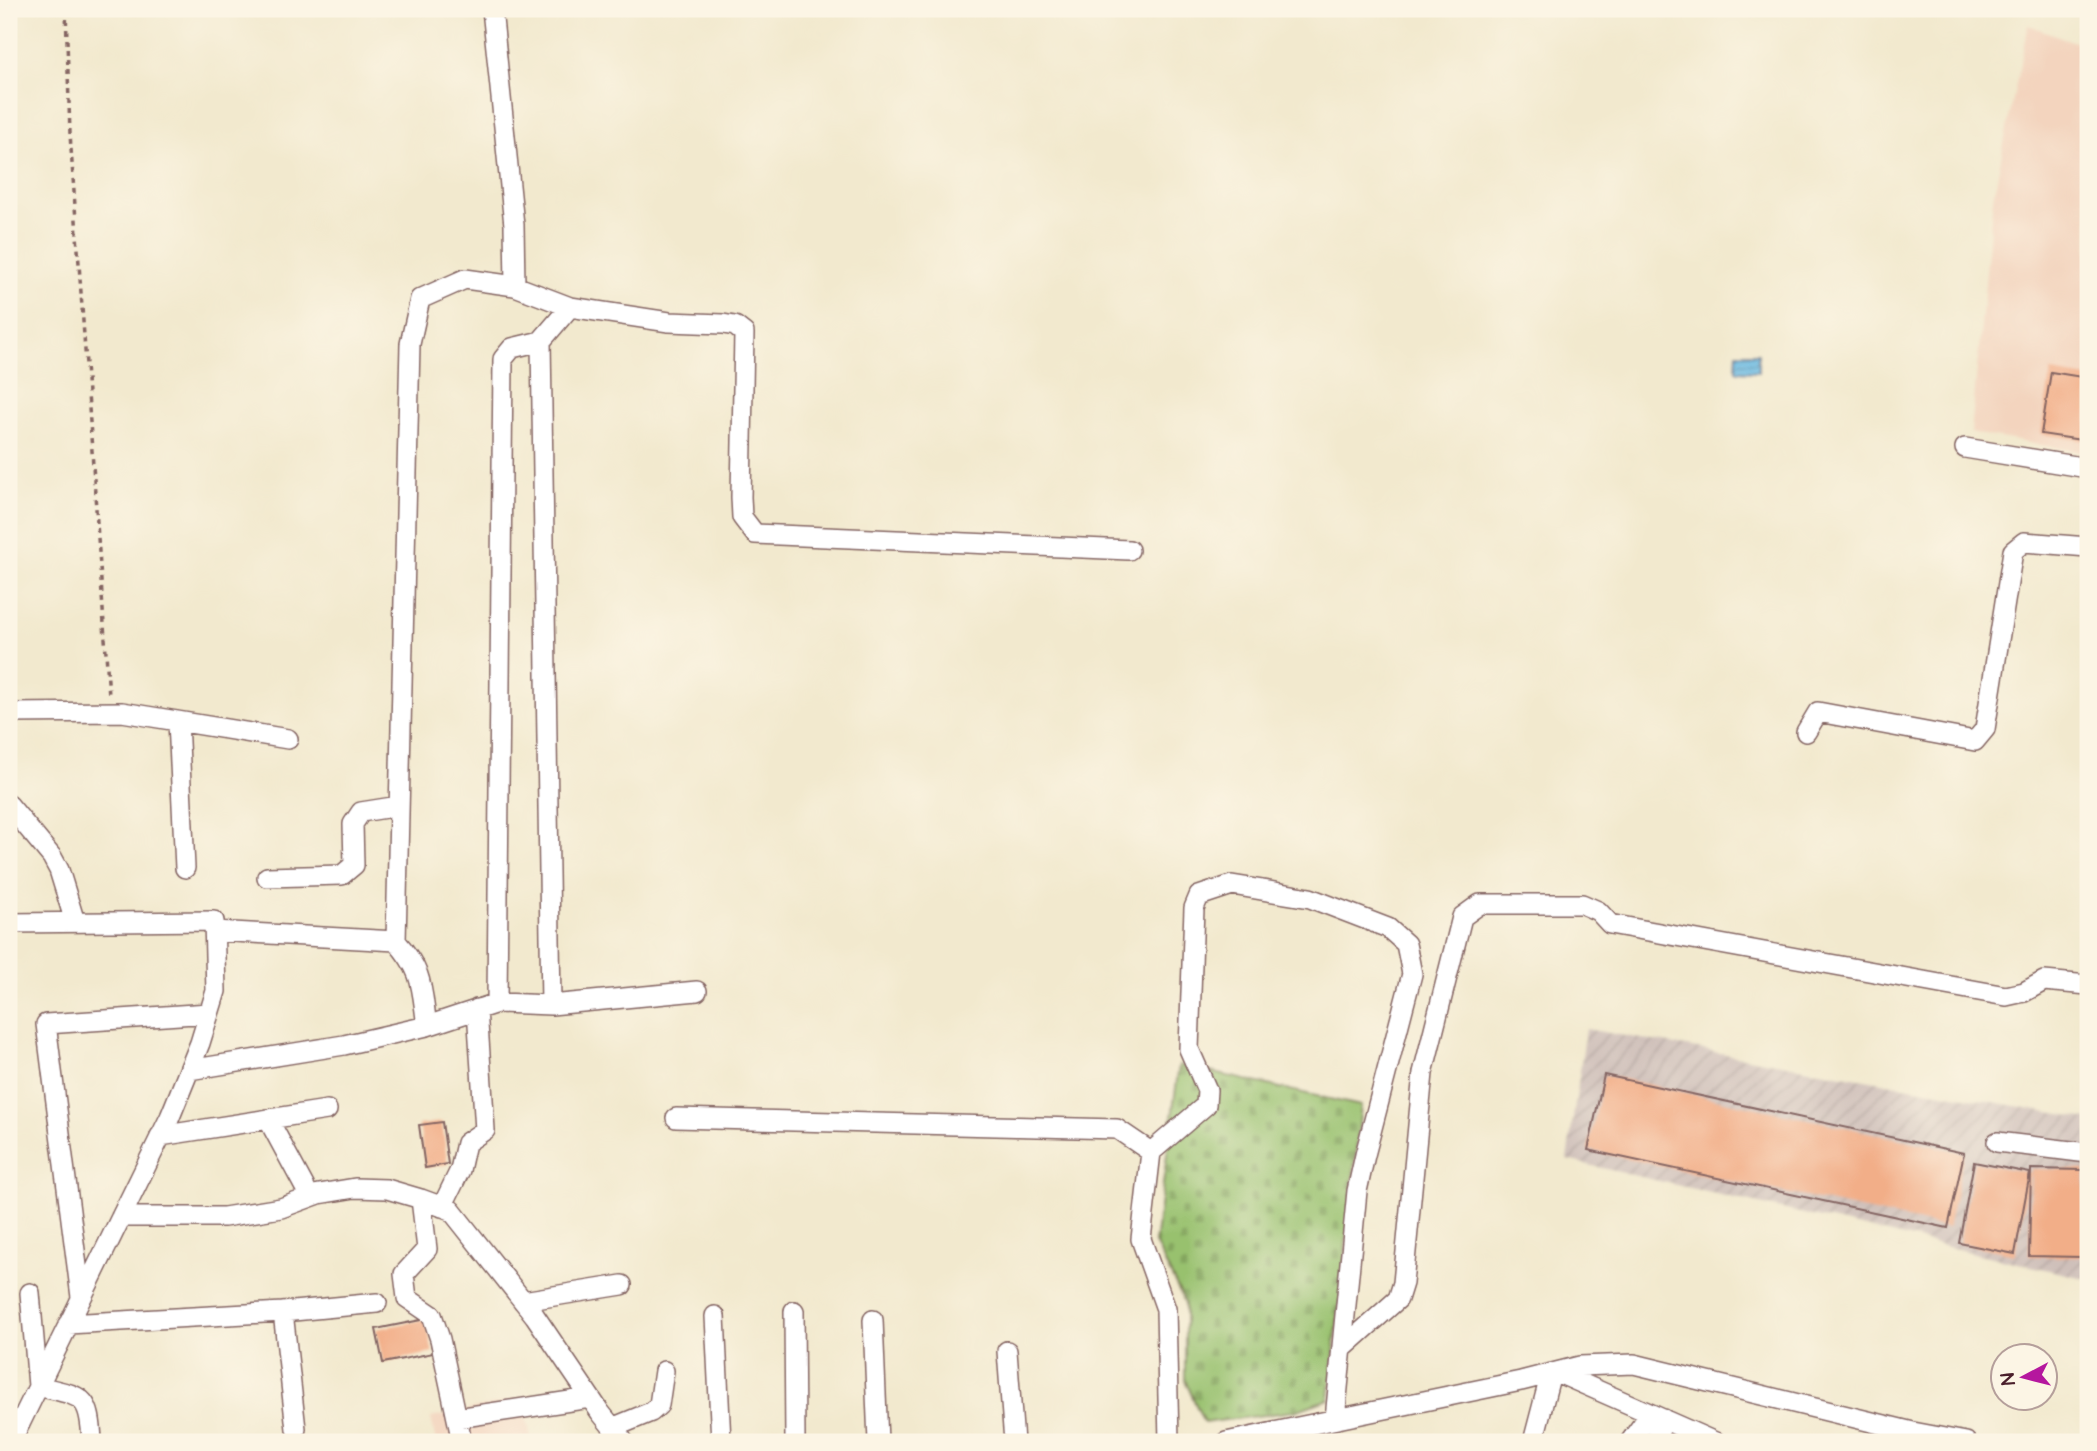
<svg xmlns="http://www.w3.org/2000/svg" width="2097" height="1451" font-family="'Architects Daughter',sans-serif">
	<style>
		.built { fill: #f3d4be }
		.industrial { fill: url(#industrial-furrows) }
		.cemetery { fill: url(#cemetery-stones); stroke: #71704c; stroke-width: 2 }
		.water { fill: url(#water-rules); stroke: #586c86; stroke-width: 2 }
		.building { fill: #f2ae88 }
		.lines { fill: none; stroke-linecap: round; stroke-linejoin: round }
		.minor-casing { stroke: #856664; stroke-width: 22 }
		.path { stroke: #856664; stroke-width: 3.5; stroke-dasharray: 5 5; stroke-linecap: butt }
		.minor { stroke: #fff; stroke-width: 19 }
	</style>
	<defs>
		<pattern id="industrial-furrows" width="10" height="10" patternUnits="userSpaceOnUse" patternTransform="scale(1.75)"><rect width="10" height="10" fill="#cfc0ba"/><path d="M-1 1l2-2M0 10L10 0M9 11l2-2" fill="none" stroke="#b3a5a0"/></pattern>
		<pattern id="cemetery-stones" width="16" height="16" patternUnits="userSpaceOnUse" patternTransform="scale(1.75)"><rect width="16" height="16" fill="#98c16e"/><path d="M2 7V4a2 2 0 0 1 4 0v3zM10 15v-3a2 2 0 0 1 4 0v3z" fill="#84a55f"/></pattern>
		<pattern id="water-rules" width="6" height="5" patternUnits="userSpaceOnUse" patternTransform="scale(1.75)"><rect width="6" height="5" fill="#66b8e2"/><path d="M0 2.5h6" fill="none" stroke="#5695b7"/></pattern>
	</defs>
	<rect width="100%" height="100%" fill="#fcf5e5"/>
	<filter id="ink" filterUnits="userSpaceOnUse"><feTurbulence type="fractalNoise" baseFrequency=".0143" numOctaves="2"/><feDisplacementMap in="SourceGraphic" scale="14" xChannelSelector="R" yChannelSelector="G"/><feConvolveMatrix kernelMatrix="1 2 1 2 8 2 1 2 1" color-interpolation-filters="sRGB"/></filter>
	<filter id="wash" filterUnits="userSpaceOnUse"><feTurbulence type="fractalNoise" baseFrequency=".00686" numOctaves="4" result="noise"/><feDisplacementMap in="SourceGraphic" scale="28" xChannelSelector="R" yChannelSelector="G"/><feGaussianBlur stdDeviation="1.57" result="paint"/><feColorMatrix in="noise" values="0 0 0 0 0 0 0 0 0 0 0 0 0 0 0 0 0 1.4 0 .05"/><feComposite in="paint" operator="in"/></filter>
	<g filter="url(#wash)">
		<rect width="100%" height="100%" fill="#f2e9ce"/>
		<path class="built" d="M2028 25 2088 47V453L1971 433 1993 198Z
			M522 1398 532 1442H436L431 1418Z"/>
		<path class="industrial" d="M1586 1029 2088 1119V1279L1567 1160Z"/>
		<path class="cemetery" d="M1179 1065 1361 1106 1329 1399 1295 1411 1204 1423 1185 1380V1303L1155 1243Z"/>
		<path class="water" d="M1737 353H1758V372L1736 371Z"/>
		<g id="blocks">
			<path class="building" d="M2051 372 2088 378V441L2041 434Z
				M1604 1075 1964 1153 1948 1228 1588 1150Z
				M442 1122 448 1164 425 1168 419 1125Z
				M1974 1162 2030 1173 2015 1254 1959 1243Z
				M2031 1169 2085 1170 2083 1257 2029 1256Z
				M426 1319 433 1353 383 1363 376 1329Z"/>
		</g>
	</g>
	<g filter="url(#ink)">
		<use href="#blocks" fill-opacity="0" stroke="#856664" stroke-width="2"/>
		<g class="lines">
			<defs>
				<path id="minor" d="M515 286 570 307 669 322 723 324 735 326 744 333 741 497 742 517 755 534 1129 550
					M541 341 551 1005
					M1965 448 2088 468
					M9 713 122 712 288 739
					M178 721 185 868
					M1806 732 1818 712 1975 741 1985 729 2013 551 2024 542 2088 547
					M9 805 52 857 59 870 75 922
					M267 877 342 875 354 865 353 824 361 812 399 806
					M9 923 214 921 216 991 200 1043 170 1117 11 1442
					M215 931 396 941 410 344 420 299 465 279 515 286 514 225 492 9
					M396 941C424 973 421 986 427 1026
					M497 1003 503 359 512 348 541 341 570 307
					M189 1070 344 1045 427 1026 497 1003 551 1005 697 991
					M676 1118 1117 1129 1151 1152 1141 1239 1166 1309 1169 1442
					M268 1119 310 1197
					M160 1136 327 1110
					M1997 1142 2088 1153
					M1151 1152 1206 1105 1207 1090 1189 1049 1194 908 1199 896 1232 885 1310 898 1388 928 1406 944 1412 974 1365 1155 1357 1191 1335 1419
					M421 1199 427 1249 404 1274 407 1298 432 1315 440 1339 462 1442
					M442 1207 460 1170 466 1143 485 1130 477 1009
					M121 1217H224L281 1208 319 1194 355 1188 387 1189 421 1199 451 1210 535 1316 600 1412 624 1442
					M30 1293 38 1386C82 1397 90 1393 92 1442
					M81 1297 46 1024 209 1013
					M523 1301 622 1285
					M794 1311 795 1442
					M283 1312 296 1429
					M715 1316 721 1442
					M873 1320 878 1442
					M68 1324 283 1312 377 1303
					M1342 1349 1398 1299 1403 1283 1423 1073 1462 917 1480 904H1582L1598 911 1610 924 2006 996 2024 992 2044 981 2088 985
					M1007 1351 1014 1442
					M1556 1372 1715 1442
					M457 1418 590 1398
					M612 1428 651 1412 659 1405 664 1371
					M1226 1442 1521 1381 1580 1366 1634 1364 1913 1432 1966 1442
					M1533 1442 1551 1373
					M1630 1442 1650 1414
					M1655 1442 1664 1419"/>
			</defs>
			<use href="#minor" class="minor-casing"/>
			<path class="path" d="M66 9 70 134 109 696"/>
			<use href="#minor" class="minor"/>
		</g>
	</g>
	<rect width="2097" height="1451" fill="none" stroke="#fcf5e5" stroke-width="35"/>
	<g transform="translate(2024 1377) rotate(263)"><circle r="33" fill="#fcf5e5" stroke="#b59f9b" stroke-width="2"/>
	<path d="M0-5L12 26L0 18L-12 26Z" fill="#b5179e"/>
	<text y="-10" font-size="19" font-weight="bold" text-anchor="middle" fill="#4a1f2b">N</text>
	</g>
</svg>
